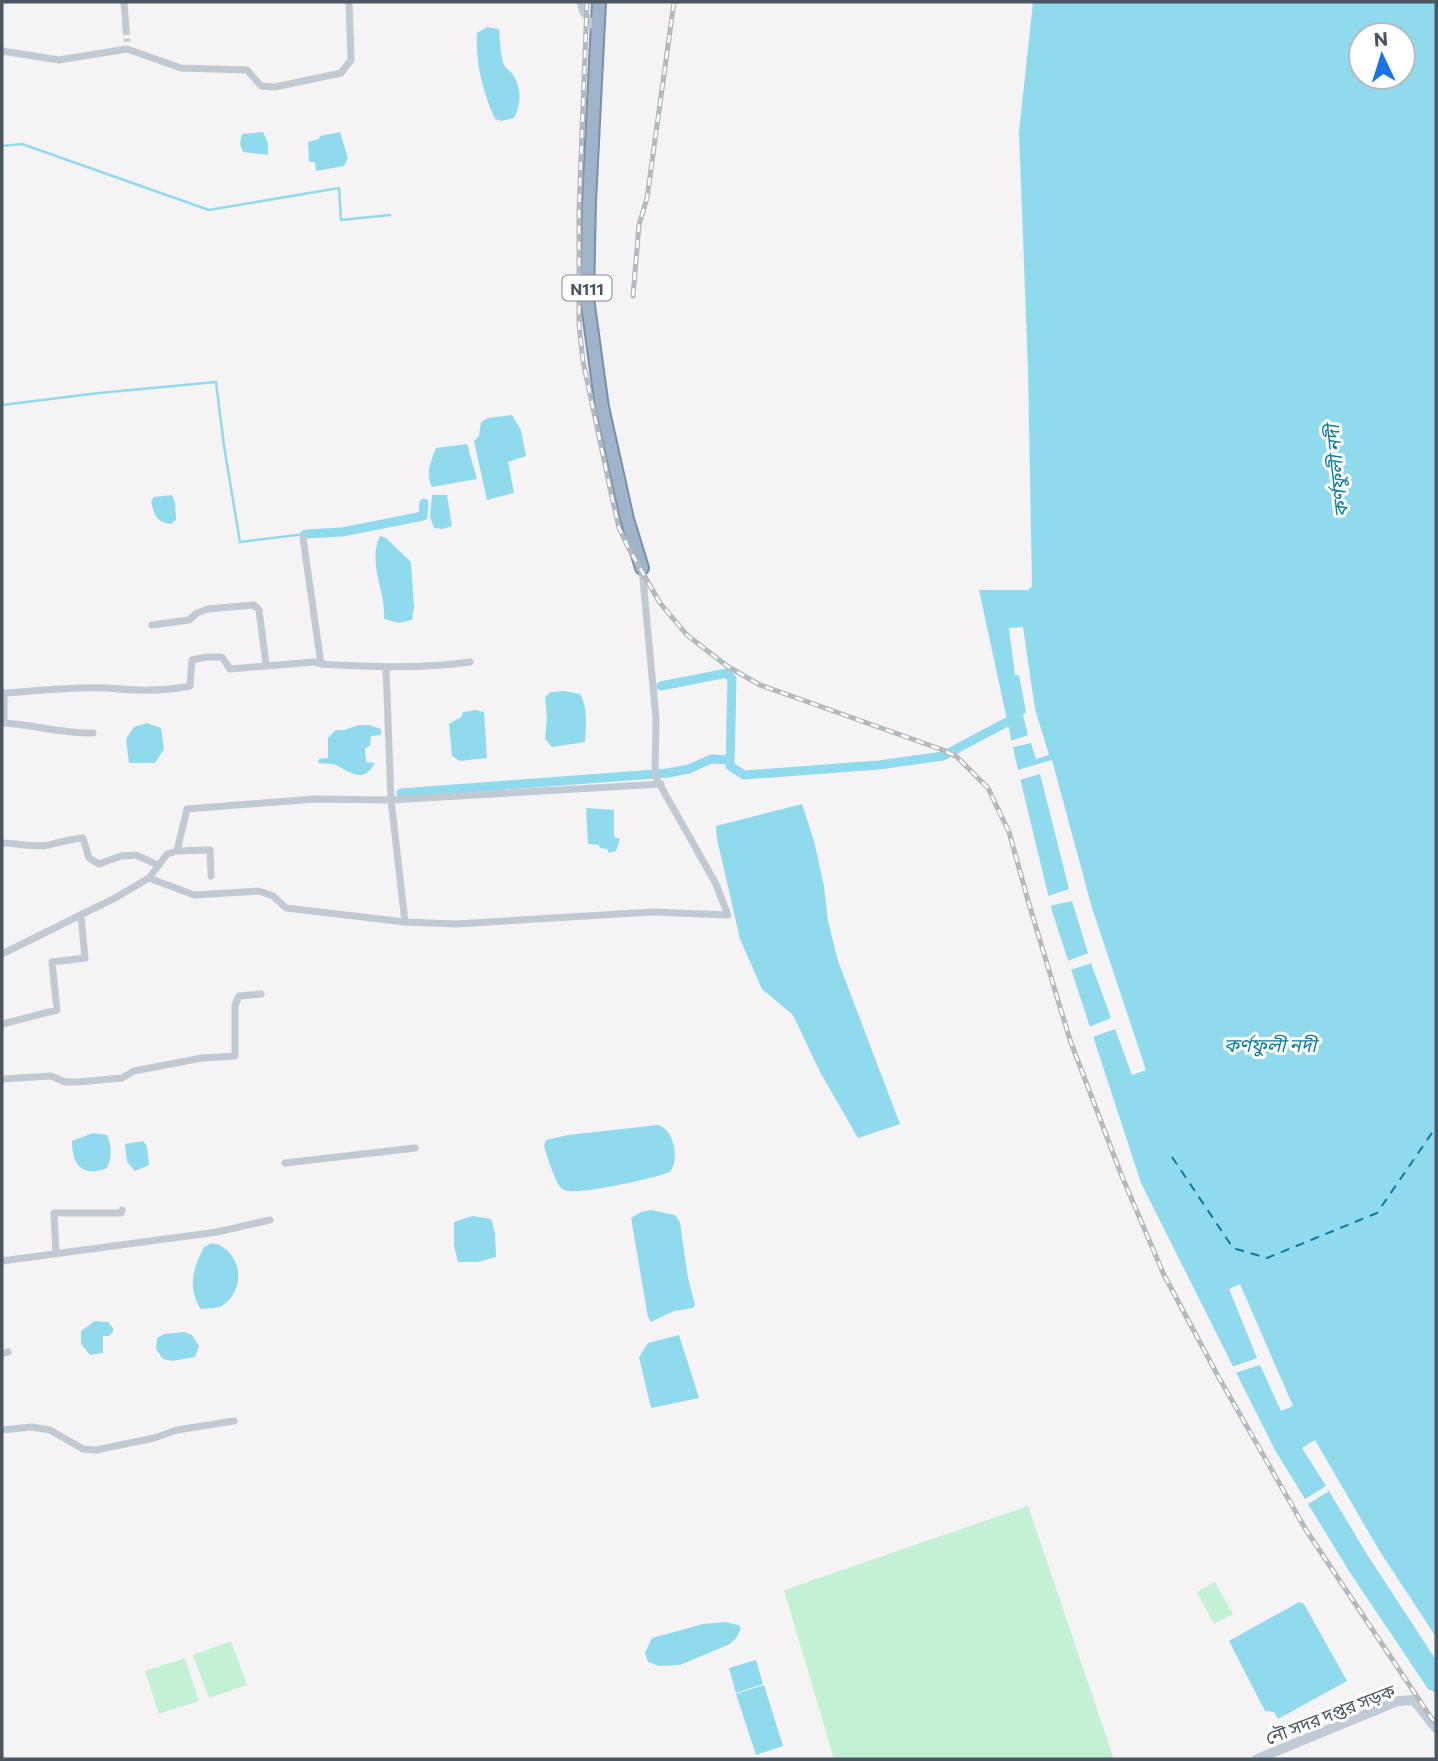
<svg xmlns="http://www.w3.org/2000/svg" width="1438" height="1761" font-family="Commissioner,'Noto Sans Bengali',sans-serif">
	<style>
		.green { fill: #c3f1d5 }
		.water { fill: #90daee; fill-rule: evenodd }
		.pier { fill: #f5f3f3 }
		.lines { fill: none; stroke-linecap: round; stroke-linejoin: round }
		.stream { stroke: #90daee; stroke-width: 2.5 }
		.canal { stroke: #90daee; stroke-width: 9 }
		.ferry { stroke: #0c7c9b; stroke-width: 2; stroke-dasharray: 9 7; stroke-linecap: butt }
		.minor-tunnel { stroke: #caccce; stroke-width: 7; stroke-dasharray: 7 3.5; stroke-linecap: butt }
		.trunk-casing { stroke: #7690ad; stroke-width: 16 }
		.minor { stroke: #c1cad2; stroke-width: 7 }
		.secondary { stroke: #c1cbd6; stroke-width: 10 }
		.trunk { stroke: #9fb4c9; stroke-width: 12 }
		.rail-casing { stroke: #b5b8bd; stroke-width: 5 }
		.rail { stroke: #fff; stroke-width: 2.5; stroke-dasharray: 8; stroke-linecap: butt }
		.labels { text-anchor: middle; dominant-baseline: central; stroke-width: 6; stroke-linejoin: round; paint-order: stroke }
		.shield { fill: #fff; stroke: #808990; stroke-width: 2 }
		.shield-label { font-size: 16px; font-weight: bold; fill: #4a5661 }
		.street-label { font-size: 18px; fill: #4a5661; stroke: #fff }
		.water-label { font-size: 19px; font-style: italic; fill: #0c7c9b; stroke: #fff }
	</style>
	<rect width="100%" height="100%" fill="#f5f3f3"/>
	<path class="green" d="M1028 1506 1114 1759H834L784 1590Z
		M1215 1582 1233 1614 1214 1624 1197 1592Z
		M231 1641 247 1685 209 1698 193 1655Z
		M185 1658 199 1701 159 1714 145 1671Z"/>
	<path class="water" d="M1033 2H1436V1693L1428 1689 1349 1571 1275 1450 1141 1183 1052 911 1015 757 979 590H1028L1032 586 1028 369 1019 132ZM1361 35H1403V77H1361Z
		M487 27 499 29C500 39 500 52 503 62 505 69 510 70 513 75 522 88 521 106 514 118L501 121 495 119C483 93 475 62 477 33Z
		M263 132 268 143V155L243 152 240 144 242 134Z
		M340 132 348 158 344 166 316 171 315 162H309L308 142 319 139 320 136Z
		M512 415 521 430 526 456 508 462 514 493 487 500 474 441 479 436 481 422 488 418Z
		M467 444 477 479 432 487C425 474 431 461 436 448Z
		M172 495 175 503 176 520 171 524C156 522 154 515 151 501L154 497Z
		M432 495H447L452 526 443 529 434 528 430 517Z
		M380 536 386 538 411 562 414 607 412 620 399 623 384 619C386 590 367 564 380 536Z
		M564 691 580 694C588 707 586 726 585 742L552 747 545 739 547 717 545 697 551 692Z
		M476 710 484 712 487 758 460 761 452 756 449 724 461 717 463 712Z
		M147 723 161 728 164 749 155 763H129L126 739 134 727Z
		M359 725H369L381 729V735L371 736 370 746 365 748 366 762 375 763C363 784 352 773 336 765 331 763 324 764 318 763L319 759 328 758V738L336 730H344Z
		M802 804 814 841 824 886 828 921 838 961 900 1124 858 1138 820 1072 793 1015 762 989 740 939 717 839 716 826Z
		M586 808 614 810V837L620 839 616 851 609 853 607 849 600 848 599 845 588 844Z
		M658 1125C674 1129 680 1159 670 1172 655 1178 577 1196 564 1190 556 1187 547 1155 544 1146L546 1140 568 1135Z
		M93 1133 107 1135C112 1147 112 1157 107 1168 83 1178 72 1165 72 1141Z
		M143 1141 147 1146 149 1165 135 1171 127 1162 125 1144Z
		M651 1210 675 1215 680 1222 688 1278 695 1305 693 1308 674 1311 651 1322 648 1317 631 1218 641 1212Z
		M472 1216 491 1219 495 1233 496 1257 478 1262H458L454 1246V1222Z
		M212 1243C242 1249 247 1289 223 1305 218 1309 208 1308 201 1309 187 1289 193 1268 204 1247Z
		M95 1321 108 1322 113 1328V1332L109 1336H103V1353L90 1355 81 1344V1331Z
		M184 1332 192 1335 199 1346 195 1357 172 1361 163 1359 156 1349 157 1338 164 1334Z
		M679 1335 699 1398 651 1408 639 1357 648 1343Z
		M1299 1602 1304 1604 1347 1681 1278 1719 1274 1712 1265 1711 1229 1641Z
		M725 1622 738 1625 741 1628 737 1637 730 1644 680 1665 659 1666 648 1662 645 1653 652 1638 703 1624Z
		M756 1660 763 1684 736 1693 729 1668Z
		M764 1685 783 1746 756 1755 736 1694Z"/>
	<path class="pier" d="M1023 627 1035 709 1049 755 1036 759 1031 743 1009 748 1008 742 1028 735 1023 715 1026 712 1019 675H1015L1009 628Z
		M1052 760 1092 908 1146 1070 1132 1075 1115 1029 1090 1038 1087 1028 1111 1018 1091 963 1068 971 1065 962 1088 953 1072 901 1049 906 1045 897 1069 889 1040 774 1016 781 1014 771Z
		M1240 1284 1293 1406 1281 1411 1260 1365 1232 1374 1229 1368 1257 1358 1229 1289Z
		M1315 1440 1379 1550 1436 1637V1660L1368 1556 1329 1491 1305 1506 1302 1501 1326 1486 1302 1448Z"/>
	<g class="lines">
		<path class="stream" d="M2 146 22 144 209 210 339 188 341 220 390 215
			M2 405 99 393 216 382 224 446 240 542 305 534"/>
		<path class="canal" d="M305 534 342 532 423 516 424 503
			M661 686 727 673 732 679 730 766 744 775 879 765 943 756 1007 722 1017 720
			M401 793 668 773 689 769 711 759 730 760"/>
		<path class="ferry" d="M1172 1157 1233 1248 1267 1258 1377 1213 1436 1127"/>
		<path class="minor-tunnel" d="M126 28 127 42"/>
		<defs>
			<path id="trunk" d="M599 2 589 202 587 298 602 407 627 519 642 568"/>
		</defs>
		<use href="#trunk" class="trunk-casing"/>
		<path class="minor" d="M124 2 126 28
			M580 2 583 12 597 31
			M2 51 59 60 127 49 181 68 247 70 261 86 275 87 341 73 351 60 349 2
			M303 538 321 664C371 667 420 669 470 662
			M152 625 189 620 197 613 208 609 254 605 259 610 266 664
			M386 668 391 800 405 922
			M2 723C33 724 61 734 93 733
			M4 723V693C38 691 74 686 108 688 136 691 162 692 190 686L192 660 206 657H222L230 669 314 662 321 664
			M2 843C18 843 33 848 49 845 61 842 70 839 83 838L89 858 99 864 121 856 136 855 158 865
			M177 851 210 850 211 876
			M149 878 194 895 259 891 273 896 286 908 405 922 456 924 652 912 728 915 716 884 655 776 656 719 642 568
			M2 954 115 898 149 878 167 854 177 851 187 809 315 799 391 800 661 784
			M2 1024 57 1010 52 962 85 958 81 916
			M2 1079 51 1076 65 1082H78L122 1078 134 1071 202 1058 235 1056V1005L239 996 261 994
			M285 1163 415 1148
			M56 1253 54 1213H121L122 1210
			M2 1261 217 1232 270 1220
			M2 1354 8 1352
			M2 1430 32 1427 50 1430 83 1449 96 1450 154 1438 177 1430 234 1421"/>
		<path class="secondary" d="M1257 1759 1398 1701 1414 1700 1436 1728"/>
		<use href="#trunk" class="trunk"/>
		<defs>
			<path id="rail" d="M587 2 579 211V325L583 361 611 493 619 528 628 547 660 603 687 635 727 666 760 685 943 750 957 757 988 788 1009 832 1029 904 1070 1040 1121 1174 1164 1275 1218 1376 1306 1530 1436 1725
				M633 296 639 225 647 198 674 2"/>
		</defs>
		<use href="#rail" class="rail-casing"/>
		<use href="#rail" class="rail"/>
	</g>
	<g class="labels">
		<rect class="shield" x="562.5" y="275.5" width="49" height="25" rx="5"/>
		<g class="shield-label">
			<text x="587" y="288">N111</text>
		</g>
		<g class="street-label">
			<text transform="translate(1330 1714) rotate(-21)">নৌ সদর দপ্তর সড়ক</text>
		</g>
		<g class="water-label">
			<text transform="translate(1336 471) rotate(-96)">কর্ণফুলী নদী</text>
			<text x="1270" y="1044">কর্ণফুলী নদী</text>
		</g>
	</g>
	<rect width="1438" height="1761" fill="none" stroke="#4a5661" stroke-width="7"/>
	<g transform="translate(1382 56) rotate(356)"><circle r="33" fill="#ffffff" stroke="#b7bbc0" stroke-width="2"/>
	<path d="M0-5L12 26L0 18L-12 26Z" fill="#1a73e8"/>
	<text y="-10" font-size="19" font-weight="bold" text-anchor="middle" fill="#4a5661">N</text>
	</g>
</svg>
